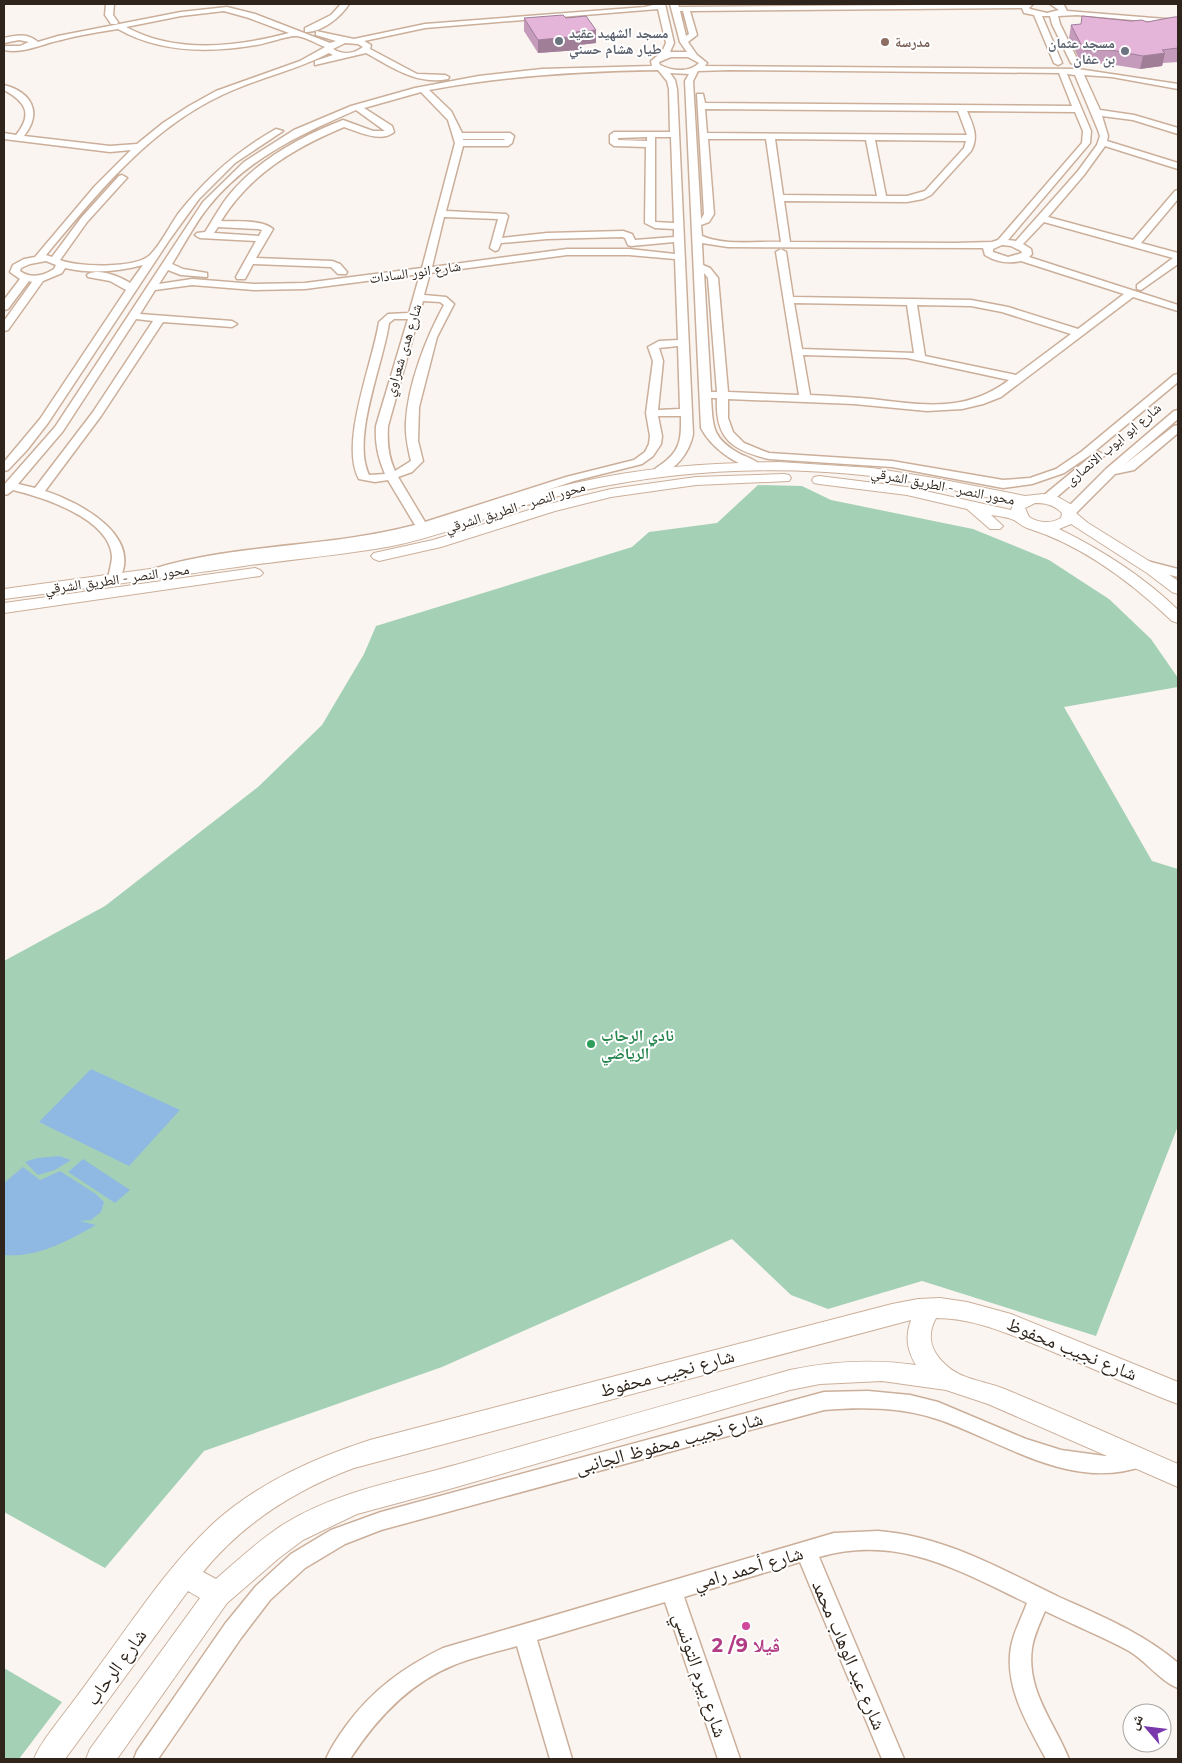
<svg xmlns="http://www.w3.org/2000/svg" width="1182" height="1763" font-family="Montserrat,'Noto Naskh Arabic',sans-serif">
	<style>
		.green { fill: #a4d1b6 }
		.water { fill: #8fb9e2 }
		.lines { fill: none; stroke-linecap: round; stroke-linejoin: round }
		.minor-casing { stroke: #cbaf9a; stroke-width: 3 }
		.tertiary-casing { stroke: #cbaf9a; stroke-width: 2 }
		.minor { fill: #fff; fill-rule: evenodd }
		.tertiary { fill: #fff; fill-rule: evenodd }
		.wall { fill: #c49bbb }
		.shaded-wall { fill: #a07e98 }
		.building { fill: #e4b4d9; stroke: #a07e98 }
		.worship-dot { fill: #6b7280; stroke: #fff; stroke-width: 2 }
		.education-dot { fill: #8d6e63; stroke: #fff; stroke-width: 2 }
		.leisure-dot { fill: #2e9e5b; stroke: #fff; stroke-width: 2 }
		.hotel-dot { fill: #d1479c; stroke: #fff; stroke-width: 2 }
		.labels { text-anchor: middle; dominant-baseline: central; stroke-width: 4; stroke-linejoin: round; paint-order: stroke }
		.far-worship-label { font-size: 14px; font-weight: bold; fill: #5b616d; stroke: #fff; text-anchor: start }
		.far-education-label { font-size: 14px; font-weight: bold; fill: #785e54; stroke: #fff; text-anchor: start }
		.far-street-label { font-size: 14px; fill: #2f251c; stroke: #fff }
		.leisure-label { font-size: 16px; font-weight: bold; fill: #27864d; stroke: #fff; text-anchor: start }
		.near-street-label { font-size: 19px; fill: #2f251c; stroke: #fff }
		.near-hotel-label { font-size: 19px; font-weight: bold; fill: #b23c85; stroke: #fff }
	</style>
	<rect width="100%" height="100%" fill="#fbf5f1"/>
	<path class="green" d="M758 485 802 486 831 500 973 529 1049 560 1109 599 1151 639 1178 678V687L1064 707 1152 861 1178 869V1126L1096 1336 922 1281 828 1309 791 1295 732 1239 442 1367 204 1451 105 1568 4 1512V961L105 906 258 787 322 725 364 654 376 626 632 547 649 532 717 523Z
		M4 1668 62 1702 19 1759H4Z"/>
	<path class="water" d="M91 1069 180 1110 129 1166 39 1122Z
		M59 1156 71 1160 55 1170 38 1175 25 1162 37 1158Z
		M83 1159 130 1190 115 1203 68 1172Z
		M23 1167 40 1180 60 1171 96 1194 104 1202 101 1212 91 1220 80 1221 96 1225C68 1241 37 1258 4 1255V1183Z"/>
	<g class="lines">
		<defs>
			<path id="minor" d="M106 4H114L113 15 118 22 117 24H111L105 15Z
				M341 4H349C341 17 321 33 305 32V28L331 15Z
				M657 4H665L674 43 670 52H687L680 42 670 4H678L679 7 1033 4 1029 8 1030 9 1047 13 1059 10 1050 4 1064 5 1067 11 1178 20V24L1077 15 1058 16 1060 24 1079 63 1075 65 1071 63 1052 24 1050 16H1042L1062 63 1058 65 1054 63 1034 15 1024 13 1022 8 690 11 697 35 688 42 697 55 707 63 705 66 1078 69 1178 84V89L1112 77 1084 75 1100 110 1134 115 1178 128V134L1133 120 1102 116 1108 136 1107 141 1178 163V169L1105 146 1084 175 1048 217 1133 240 1175 191 1178 190V199L1141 243 1178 253V264L1141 290 1137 289V285L1173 258 1044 222 1023 244 1031 249 1032 254 1029 257 1178 305V311L1133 297 1001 397 983 404 962 409 927 411 854 404 728 399V418L733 432 744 443 761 450 769 453 892 461 1003 480 1030 478 1056 469 1081 452 1174 375 1178 374V382L1089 456 1064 473 1032 484 1003 488 892 467 769 459C732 450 715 439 717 398H711C713 428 712 438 740 454 747 457 756 460 761 466L755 469C734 464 711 447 701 428L685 81 689 74 670 73 675 80 677 89 693 434C690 451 676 471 658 475L652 472C656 467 663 464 668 459 682 447 681 433 681 416H658L662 436 661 444 653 456 642 464 574 481 460 520 405 535 185 567 157 576 153 575 151 572 153 569C237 543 329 548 415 525L388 480 375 482 359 479C339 444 373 362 379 322L388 314 409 313 420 274 305 289 254 290 192 285 155 290 140 314 232 321 237 324 232 327 163 322 101 416 45 491C79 502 145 536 118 582L114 583 108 579C109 572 112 563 112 556 109 518 42 497 13 490L8 494 4 495V485L55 427 203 202 244 162 294 130 351 106 415 88 479 76 542 69 652 66 651 61 662 52 666 43 658 9 425 28 364 41 371 45 370 49 417 74 445 75 449 77 448 79C416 85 392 67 366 53L315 65V61L333 55 329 53C295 71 257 78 222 95 149 129 97 194 46 255L52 257 81 218 119 176 122 175 127 178 125 180 87 222 60 260C77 267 136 269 150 255 161 244 169 227 178 214 206 178 237 151 276 129L283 131 235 163 199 199 170 239 48 423 27 450 8 470 4 471V462L40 419 126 290 110 281 88 277 87 275C96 267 121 277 130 283L143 265C117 272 91 274 65 268L62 273 43 281 8 330 4 331V321L32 282 29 281 8 309 4 310V300L20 279 10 272 13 265 24 259 35 257 95 186 131 150 110 152 4 139V133L16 135C33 114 26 102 4 90V85C31 92 43 112 24 136L110 146 137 144 163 123 189 106 216 91 300 61 325 47C317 44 306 37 297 36 289 35 265 44 256 45 209 53 160 53 118 29 99 32 79 35 61 40 41 44 24 54 4 50V46H20L29 42 19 40 4 43V38C16 35 28 33 38 42L58 36 181 12 227 7 255 14 330 43 336 41 316 35V31L354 39 425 24 645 7ZM224 11 249 18 289 33C237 47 175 54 126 27L181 16ZM680 11H683L689 34 686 36ZM345 43 358 44 363 47C354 54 343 55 333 49ZM671 57H688L699 63C689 73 672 71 660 65L659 62ZM658 70 667 81 669 89 670 132H614L610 135V143L614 146 646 147 645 223 655 228 674 229V237L635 240 632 234 623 231 547 233 502 238 508 216 506 214 446 211 463 146H508L512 143 514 136 510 133H462L451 111 429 90C505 76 580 71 658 70ZM729 70 1059 73 1072 106 705 103 703 94H697L704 214 701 219 693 81 698 71ZM1067 74 1075 75 1098 130 1100 136 1097 145 1078 171 1023 233 1016 241 1008 240 1090 143 1091 131ZM421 92 448 120 455 143 422 268 305 283 254 284 192 279 159 284 168 270 181 275 207 277V273L183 269 172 264C184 245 195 223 209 206 248 158 301 134 356 110L385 131H373L343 120C302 136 259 159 230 194 220 206 213 220 205 232L197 233 195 235 200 238 256 241 236 277 237 279H245L253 264 331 267 338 274H346L347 272 340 264 332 261 256 258 273 229C261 219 236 222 221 221 250 174 294 148 344 127 359 132 381 143 394 132L392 126 364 108ZM705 109 958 111 967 135 707 133ZM967 111 1075 112 1083 131 1082 143 998 240 992 242 955 243 790 242 784 201 907 202 923 199 931 195 971 151C979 137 973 125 967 111ZM647 137V141L618 140V138ZM655 137H671L674 223 655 222ZM463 139H505L504 140H463ZM708 139H766L781 242C756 241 725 246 702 236L701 225 709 222 714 214ZM775 139 866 140 877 196 783 195ZM875 140 966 141 964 148 925 191 907 196H886ZM444 217 498 219 490 248 495 251 498 250 501 243 547 239 622 237 625 238 628 245 631 246 674 242 675 254 629 249H567L432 267ZM218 227 258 229 262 230 259 236 214 233ZM702 243 728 247 983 248 985 255C996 262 1008 264 1021 261L1124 294 1078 329 1008 307 971 300 793 297 786 252 781 249 776 252 799 395 728 392 718 278 710 268 703 265ZM1002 245 1011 246 1021 251 1022 253 1008 257 993 252V249ZM567 255H629L675 259 678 340 659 341 648 347 653 361 646 413 650 436 649 444 645 452 634 460 566 477 425 522 398 477 412 472 423 461 418 441 419 407 437 337 454 304 446 297 424 295 430 273ZM46 261 56 265 54 269C43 276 31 279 20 271L21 268 30 264ZM704 273 708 278 717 392H711ZM423 301 440 302 444 305C426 338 408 384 406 422 405 436 408 448 411 461L395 471C388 456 387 442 388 426ZM794 303 907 305 914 353 802 349ZM917 305 971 306 1002 312 1071 334 1016 375 925 356ZM136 319 153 321 93 412 35 488 18 484 63 431ZM394 319H408L376 426C375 444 378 457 385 474L369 475C351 438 383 365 389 323ZM678 346 680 409 658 410 663 361 659 348ZM803 355 907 358 1009 380C966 413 923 405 872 399 851 397 831 396 810 395Z
				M1178 410V419L1124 465 1174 426 1178 425V433L1134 470 1115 474 1074 515H1066L1064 512 1066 509 1106 469 1174 411Z
				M1099 452 1105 455 1103 457 1051 502H1043L1041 499 1043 496 1095 453Z
				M1147 561 1178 569V577L1143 568 1141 565Z
				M868 1391 910 1395 938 1402 1026 1439 1061 1450 1105 1456 1139 1450 1146 1453 1149 1459 1146 1465C1072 1493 1005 1442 937 1419 900 1407 862 1407 824 1410L381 1530 345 1544 305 1568 270 1600 241 1638 158 1759H134L137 1751 225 1624 256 1586 291 1554 331 1530 381 1512 824 1392Z
				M878 1531C944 1536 1001 1569 1059 1597 1101 1616 1143 1633 1178 1663V1688C1160 1681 1146 1661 1129 1651 1102 1636 1073 1625 1045 1611 1040 1623 1034 1635 1032 1648 1026 1690 1054 1722 1069 1759H1046C1028 1725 1004 1687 1011 1647 1014 1631 1022 1617 1027 1603 958 1570 898 1534 819 1557L904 1759H882L800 1562 684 1597 740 1759H718L665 1602 537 1640 572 1759H550L517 1646C496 1652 474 1657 454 1665 409 1683 376 1719 350 1759H326C331 1747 338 1737 346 1726 372 1690 404 1667 443 1648L834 1533Z"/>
			<path id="tertiary" d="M779 462 872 468 934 478 1025 496 1043 494 1058 497 1072 505 1077 514 1088 523 1157 566 1178 581V594L1172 592 1147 573 1071 524 1059 529C1102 550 1143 576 1178 610V623L1172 621C1131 582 1082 545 1027 528 1021 526 1018 522 1014 520 1007 517 998 516 991 515L1003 526 1000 529H990L967 509 907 495 819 484 814 483 812 480 814 477 819 476 907 487 1011 510 1014 503C967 493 920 482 872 476 775 465 676 470 580 491 516 504 456 533 392 546 343 555 293 559 244 566 164 577 84 589 4 599V589L392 536C412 531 434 527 454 520 494 508 534 492 575 483 644 467 708 463 779 462ZM1035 503C1046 503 1054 505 1062 513L1061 518C1051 524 1039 523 1029 517L1025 508Z
				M784 474 789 475 791 478 789 481 696 485 611 497 555 511 441 547 379 561 374 559 371 556 374 553 433 540 545 505 611 489 696 477Z
				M255 568 260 570 263 573 260 576 4 613V603Z
				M940 1298 967 1302 1011 1314 1178 1382V1404C1133 1387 1090 1367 1046 1349 1011 1335 975 1318 936 1318 926 1336 931 1352 946 1365 960 1379 984 1381 1002 1388 1061 1412 1120 1439 1178 1464V1487L988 1404 946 1390 882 1381 820 1384 790 1390 446 1490 357 1514 303 1540 279 1558 227 1603 117 1759H86L90 1749 200 1598 188 1591 65 1759H34C39 1746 48 1735 56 1724 70 1706 84 1687 97 1669 134 1619 170 1563 216 1521 260 1482 315 1458 370 1440L892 1304 918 1299ZM911 1320C905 1337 907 1350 916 1365 873 1359 833 1361 790 1370 682 1400 574 1431 466 1462 404 1480 339 1490 284 1524 259 1540 238 1560 216 1579L203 1572C243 1523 295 1490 354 1468Z"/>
		</defs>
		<use href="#minor" class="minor-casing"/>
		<use href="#tertiary" class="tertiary-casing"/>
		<use href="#minor" class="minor"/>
		<use href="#tertiary" class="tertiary"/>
	</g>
	<path class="wall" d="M1178 17V62L1163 63 1162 66 1140 69 1109 64 1081 63 1069 38 1071 25 1147 22Z
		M524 18H566L596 30V43L579 45V50L538 53 524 31Z"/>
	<path class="shaded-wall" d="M596 30V43L579 45V50L538 53V40L576 32Z
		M1165 53 1162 66 1140 69 1143 56Z"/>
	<path class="building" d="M563 15 566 18 586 16 596 30 576 32 579 36 538 40 524 18Z
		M1082 16 1131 21 1142 20 1147 22 1174 17H1178V48L1162 50 1165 53 1143 56 1111 50H1084L1071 25 1081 24Z"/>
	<g class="worship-dot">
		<circle cx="559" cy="41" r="5"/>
		<circle cx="1125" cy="51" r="5"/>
	</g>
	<circle class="education-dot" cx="885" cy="42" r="5"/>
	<circle class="leisure-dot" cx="591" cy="1044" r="5"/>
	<circle class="hotel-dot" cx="746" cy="1626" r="5"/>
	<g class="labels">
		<g class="far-worship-label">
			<text x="569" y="33">مسجد الشهيد عقيد<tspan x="569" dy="16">طيار هشام حسني</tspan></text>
			<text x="1115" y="43" text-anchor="end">مسجد عثمان<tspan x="1115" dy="16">بن عفان</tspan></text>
		</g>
		<g class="far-education-label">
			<text x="895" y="42">مدرسة</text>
		</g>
		<g class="far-street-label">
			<text transform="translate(415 272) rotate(-8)">شارع انور السادات</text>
			<text transform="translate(403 350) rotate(-73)">شارع هدى شعراوي</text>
			<text transform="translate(1113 444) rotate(-40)">شارع ابو ايوب الانصارى</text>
			<text transform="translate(943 486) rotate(11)">محور النصر - الطريق الشرقي</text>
			<text transform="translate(515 507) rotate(-17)">محور النصر - الطريق الشرقي</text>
			<text transform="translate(117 579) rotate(-8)">محور النصر - الطريق الشرقي</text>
		</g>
		<g class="leisure-label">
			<text x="601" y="1035">نادي الرحاب<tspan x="601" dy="18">الرياضي</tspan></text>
		</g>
		<g class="near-street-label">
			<text transform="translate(1072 1349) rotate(22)">شارع نجيب محفوظ</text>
			<text transform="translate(667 1373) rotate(-15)">شارع نجيب محفوظ</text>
			<text transform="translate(669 1443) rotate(-15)">شارع نجيب محفوظ الجانبى</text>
			<text transform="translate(748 1568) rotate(-16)">شارع أحمد رامي</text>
			<text transform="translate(849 1655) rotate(67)">شارع عبد الوهاب محمد</text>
			<text transform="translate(116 1667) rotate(-54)">شارع الرحاب</text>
			<text transform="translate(700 1675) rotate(71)">شارع بيرم التونسي</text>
		</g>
		<g class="near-hotel-label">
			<text x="746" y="1645">ڤيلا 9/ 2</text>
		</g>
	</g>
	<rect width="1182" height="1763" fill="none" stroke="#2f251c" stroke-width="10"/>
	<g transform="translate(1147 1728) rotate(298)"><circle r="24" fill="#ffffff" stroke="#aca8a4"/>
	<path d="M0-4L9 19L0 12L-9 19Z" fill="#7938ac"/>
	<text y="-8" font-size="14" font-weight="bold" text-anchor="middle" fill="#2f251c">ش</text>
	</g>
</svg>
